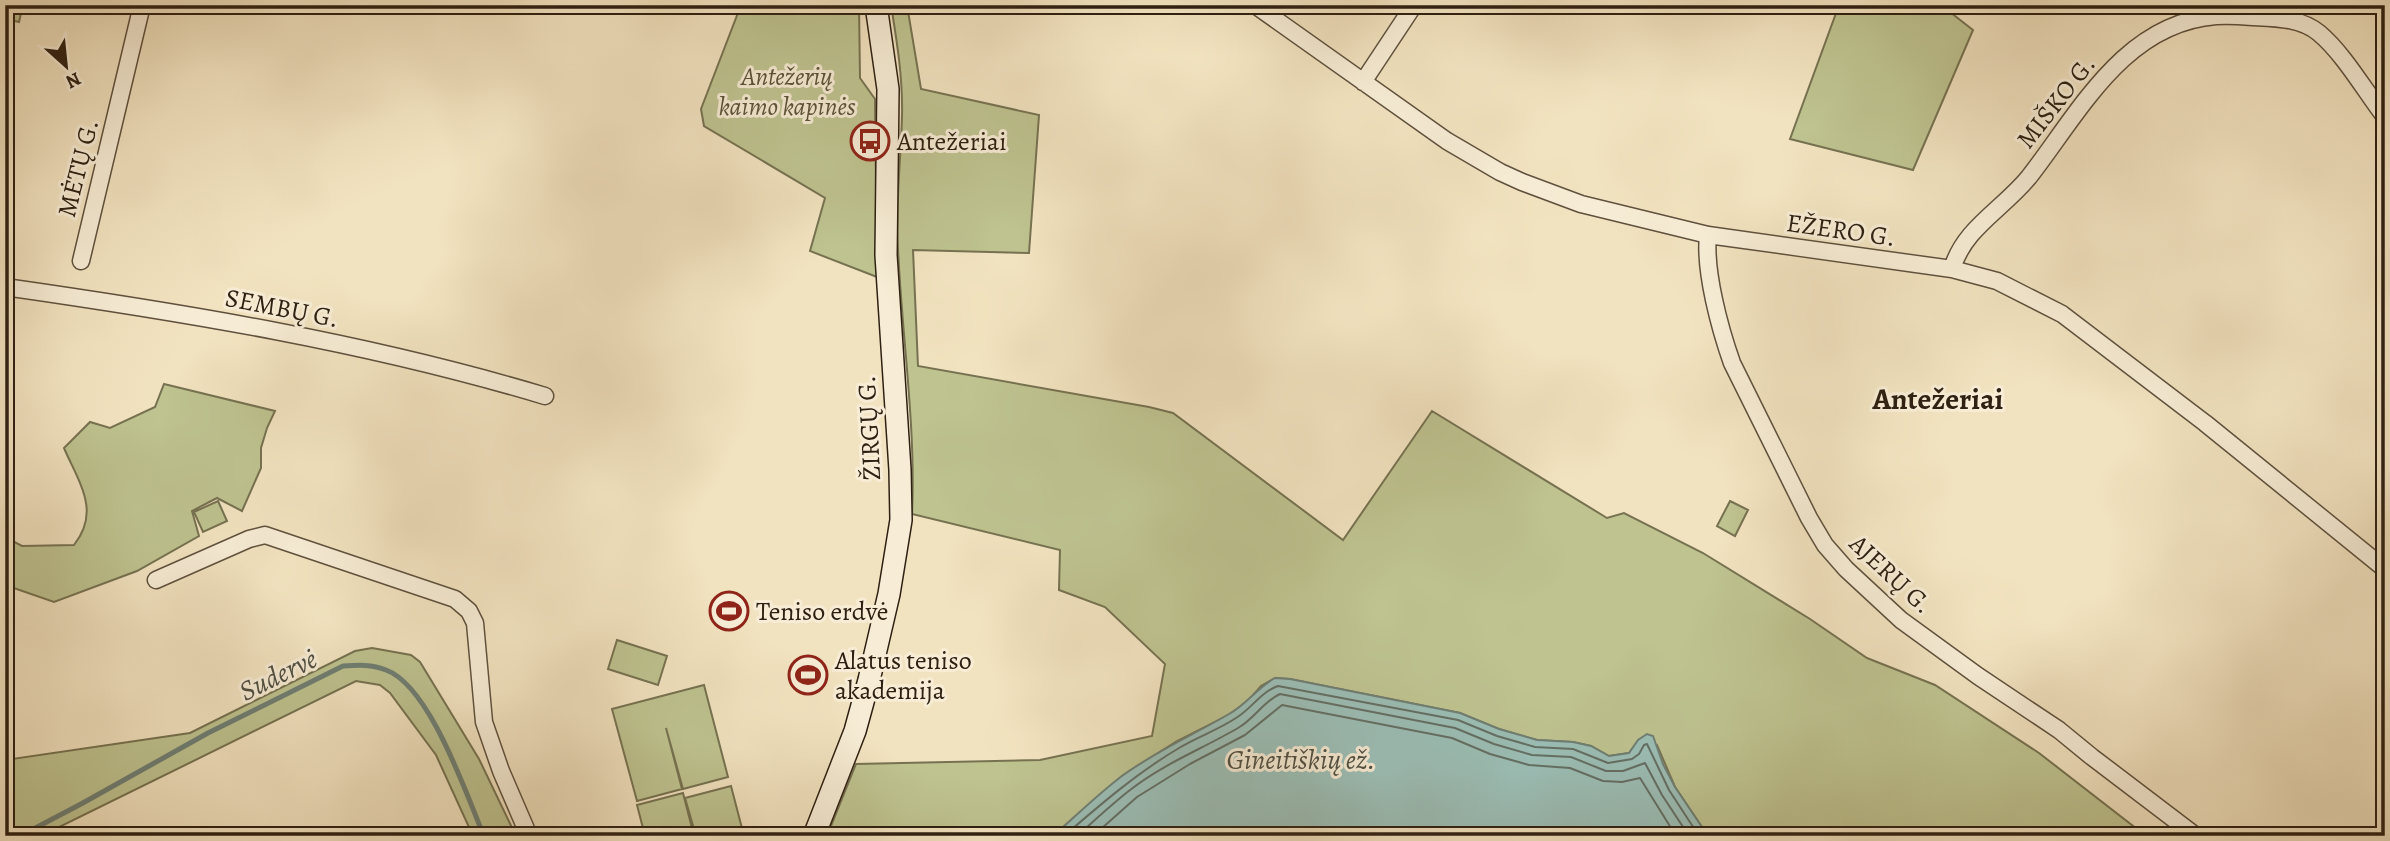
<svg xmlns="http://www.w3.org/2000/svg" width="2390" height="841" font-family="Alegreya,serif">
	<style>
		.green { fill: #bec390; stroke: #767251; stroke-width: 2 }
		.water { fill: #9bbeb6; stroke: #6f7f74; stroke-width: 2 }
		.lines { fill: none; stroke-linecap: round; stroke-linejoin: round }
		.shore { stroke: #646f64; stroke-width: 2 }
		.stream { stroke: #6f7f74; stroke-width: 5 }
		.street-casing { stroke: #5f513e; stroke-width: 19 }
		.secondary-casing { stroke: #2e2012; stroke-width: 24 }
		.street { stroke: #f7edd6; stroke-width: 16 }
		.secondary { stroke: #f7edd6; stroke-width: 21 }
		.labels { text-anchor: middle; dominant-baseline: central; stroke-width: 6; stroke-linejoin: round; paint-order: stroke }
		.park-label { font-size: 26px; font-style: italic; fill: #595138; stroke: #f7edd6 }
		.street-label { font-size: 26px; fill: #2e2012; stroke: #f7edd6 }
		.poi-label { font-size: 26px; fill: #2e2012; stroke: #f7edd6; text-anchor: start }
		.water-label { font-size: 28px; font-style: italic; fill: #4f4f43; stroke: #f7edd6 }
		.quarter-label { font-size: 30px; font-weight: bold; fill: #2e2012; stroke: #f7edd6 }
	</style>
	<rect width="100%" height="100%" fill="#f2e3c0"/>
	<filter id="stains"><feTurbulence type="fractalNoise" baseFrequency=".00286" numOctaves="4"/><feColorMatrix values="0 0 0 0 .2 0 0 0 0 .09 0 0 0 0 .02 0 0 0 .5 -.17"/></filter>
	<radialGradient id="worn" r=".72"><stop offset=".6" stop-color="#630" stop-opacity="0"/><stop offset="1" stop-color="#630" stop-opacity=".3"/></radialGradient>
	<path class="green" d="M5 5H23L19 22 6 19Z
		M741 5H859L860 78 875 99 877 277 810 251 825 198 704 126 701 109Z
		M891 5H907L921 89 1039 115 1029 253 913 250 918 366 1149 407 1173 413 1343 540 1432 411 1607 518 1624 513 1703 553 1810 619 1867 658 1935 685 2039 753 2146 836H1708L1675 787 1657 745 1639 740 1629 753 1609 756 1591 746 1573 742 1537 740 1499 729 1460 713 1290 679 1275 678 1261 686 1247 702 1231 714 1177 741 1122 776 1053 836H827L856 764 1040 760 1152 736 1165 664 1105 607 1059 590 1060 550 912 514C916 425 902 338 898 249 895 205 901 160 902 116 903 79 897 42 891 5Z
		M1839 5H1941L1973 30 1913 170 1790 139Z
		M164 384 275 411 267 428 261 448V468L242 511 217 498 192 511 199 536 137 571 54 602 5 585V537L22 546 74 545C101 511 79 483 64 448L90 422 110 428 155 407Z
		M218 501 227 521 203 532 194 512Z
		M1730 501 1748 510 1735 536 1717 526Z
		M617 640 667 656 658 685 608 669Z
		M372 648 411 655 420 662 479 759 516 836H473L436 755 390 693 380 685 356 681 41 836H5V760L190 733 355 651Z
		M704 685 728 777 683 789 666 728 682 789 637 801 612 709Z
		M731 786 744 836H696L685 798Z
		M683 793 694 836H645L637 805Z"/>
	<path class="water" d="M1275 678 1290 679 1460 713 1499 729 1537 740 1573 742 1591 746 1609 756 1629 753 1638 740 1647 734 1653 736 1663 764 1675 787 1708 836H1053C1076 816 1098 794 1122 776 1156 751 1193 735 1229 714 1247 704 1257 688 1275 678Z"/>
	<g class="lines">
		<path class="shore" d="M1064 836C1101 804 1137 773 1179 748 1197 737 1218 730 1236 718 1251 709 1261 692 1278 686L1458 720 1497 736 1535 747 1573 749 1608 763 1632 759 1639 754 1644 745 1647 744 1669 790 1699 836
			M1077 836C1095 820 1112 804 1130 790 1163 764 1202 749 1238 728 1254 719 1264 701 1280 694L1455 728 1494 744 1532 755 1571 757 1606 771H1623L1645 763 1662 795 1689 836
			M1093 836 1137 797 1190 764 1245 735 1282 705 1452 738 1490 754 1529 765 1570 768 1603 781 1622 782 1640 778 1676 836"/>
		<path class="stream" d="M20 836 81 804 208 733 343 666C358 665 372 664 386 670 430 686 466 794 484 836"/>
		<defs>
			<path id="street" d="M1255 5 1447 141 1500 172 1522 182 1581 204 1708 235 1952 269 1997 281 2062 314 2205 423 2385 569
				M1363 82 1414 5
				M1708 235C1704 271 1720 329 1732 363L1809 518 1825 545 1846 569 1901 620 1978 676 2059 730 2092 757 2196 836
				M81 261 142 5
				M1952 269C1964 228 2002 210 2029 177 2079 113 2124 23 2216 16 2228 15 2241 16 2253 17 2275 18 2301 18 2319 33 2344 54 2365 91 2385 117
				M5 287C187 313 369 343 545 396
				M156 580 249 539 265 535 455 599 469 611 475 623 484 722 501 771 529 836"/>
			<path id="secondary" d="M814 836 855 731 869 680 889 594 901 520 900 470 886 255 888 89 876 5"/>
		</defs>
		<use href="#street" class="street-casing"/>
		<use href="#secondary" class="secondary-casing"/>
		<use href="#street" class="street"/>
		<use href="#secondary" class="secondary"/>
	</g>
	<defs>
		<symbol id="bus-ring" viewBox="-11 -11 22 22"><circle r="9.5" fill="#f7edd6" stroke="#8f2418" stroke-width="1.5"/><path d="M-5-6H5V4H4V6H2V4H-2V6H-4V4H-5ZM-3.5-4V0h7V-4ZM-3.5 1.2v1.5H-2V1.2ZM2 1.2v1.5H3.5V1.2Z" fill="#8f2418"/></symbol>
		<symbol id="stadium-ring" viewBox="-11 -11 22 22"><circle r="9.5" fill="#f7edd6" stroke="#8f2418" stroke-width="1.5"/><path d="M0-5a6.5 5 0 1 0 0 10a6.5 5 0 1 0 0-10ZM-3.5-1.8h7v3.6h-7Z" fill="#8f2418"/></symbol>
	</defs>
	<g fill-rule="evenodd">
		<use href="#bus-ring" x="848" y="119" width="44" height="44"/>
		<use href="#stadium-ring" x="707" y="589" width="44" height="44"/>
		<use href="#stadium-ring" x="786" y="653" width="44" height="44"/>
	</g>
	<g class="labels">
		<g class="park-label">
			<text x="787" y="76">Antežerių<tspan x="787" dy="30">kaimo kapinės</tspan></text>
		</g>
		<g class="street-label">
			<text transform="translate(2056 102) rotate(-52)">MIŠKO G.</text>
			<text transform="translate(78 168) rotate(-76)">MĖTŲ G.</text>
			<text transform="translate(1841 230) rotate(8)">EŽERO G.</text>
			<text transform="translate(282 308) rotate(11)">SEMBŲ G.</text>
			<text transform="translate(869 428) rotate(-93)">ŽIRGŲ G.</text>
			<text transform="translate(1891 574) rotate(43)">AJERŲ G.</text>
		</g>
		<g class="poi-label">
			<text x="897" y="141">Antežeriai</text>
			<text x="756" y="611">Teniso erdvė</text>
			<text x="835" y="660">Alatus teniso<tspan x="835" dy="30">akademija</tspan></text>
		</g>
		<g class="water-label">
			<text transform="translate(278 675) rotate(-26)">Sudervė</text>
			<text x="1301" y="760">Gineitiškių ež.</text>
		</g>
		<g class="quarter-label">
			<text x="1938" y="399">Antežeriai</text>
		</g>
	</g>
	<rect width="2390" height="841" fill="none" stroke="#f2e3c0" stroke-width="28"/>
	<rect x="7" y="7" width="2376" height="827" fill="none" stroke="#2e2012" stroke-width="3.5"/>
	<rect x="14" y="14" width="2362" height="813" fill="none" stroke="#2e2012" stroke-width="2"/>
	<g transform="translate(66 66) rotate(153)" stroke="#f7edd6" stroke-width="5" paint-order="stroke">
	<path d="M0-5L12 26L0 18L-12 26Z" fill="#2e2012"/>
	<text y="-10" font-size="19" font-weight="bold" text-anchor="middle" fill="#2e2012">N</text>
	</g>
	<rect width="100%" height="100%" filter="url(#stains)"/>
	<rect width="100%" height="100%" fill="url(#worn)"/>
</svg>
